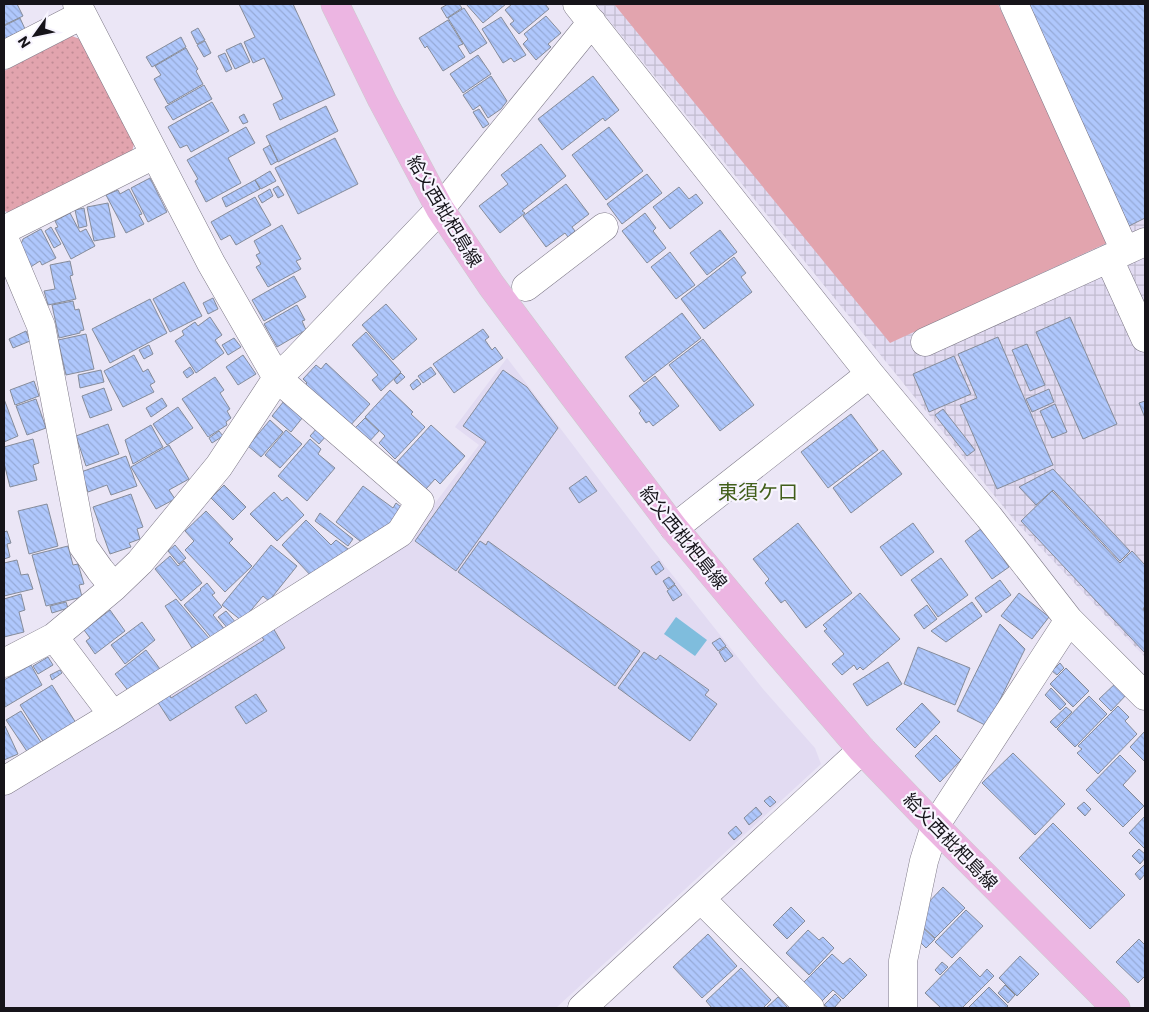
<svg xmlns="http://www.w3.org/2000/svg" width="1149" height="1012" font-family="Commissioner,'Noto Sans JP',sans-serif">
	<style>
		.built { fill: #e2dbf2 }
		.industrial { fill: url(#industrial-grid) }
		.park { fill: url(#park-dots) }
		.garden { fill: #e2a4ae }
		.water { fill: #7fbddd }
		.building { fill: url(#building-back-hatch); stroke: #868c9a }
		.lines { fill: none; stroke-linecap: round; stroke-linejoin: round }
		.minor-casing { stroke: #7d7886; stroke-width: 29 }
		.major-casing { stroke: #cccbcd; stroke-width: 29 }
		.minor { stroke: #fff; stroke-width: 28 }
		.major { stroke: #ecb5e2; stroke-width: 28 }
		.labels { text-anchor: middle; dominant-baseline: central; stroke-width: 4.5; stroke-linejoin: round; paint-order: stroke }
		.street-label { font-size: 18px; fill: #16141a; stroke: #f7f4fe }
		.quarter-label { font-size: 20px; fill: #415e1a; stroke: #f7f4fe }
	</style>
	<defs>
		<pattern id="industrial-grid" width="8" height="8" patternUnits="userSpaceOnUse" patternTransform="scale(1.25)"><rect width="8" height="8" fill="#e2dbf2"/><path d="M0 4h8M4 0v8" fill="none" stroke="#c1bbcf"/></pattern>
		<pattern id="park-dots" width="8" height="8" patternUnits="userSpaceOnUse" patternTransform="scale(1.25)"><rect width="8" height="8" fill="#e2a4ae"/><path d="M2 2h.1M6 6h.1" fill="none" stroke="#c18c95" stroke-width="1.8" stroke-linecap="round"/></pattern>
		<pattern id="building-back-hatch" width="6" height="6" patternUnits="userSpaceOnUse" patternTransform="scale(1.25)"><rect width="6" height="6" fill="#afc7fc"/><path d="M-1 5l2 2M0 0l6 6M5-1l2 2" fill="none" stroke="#96aad7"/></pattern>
	</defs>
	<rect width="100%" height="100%" fill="#ebe6f6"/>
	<path class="built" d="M507 358 651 548 763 689 815 748 821 764 556 1008H4V790L408 539 479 445 455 427Z"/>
	<path class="industrial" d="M596 4H1145V657L1015 521Z"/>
	<path class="park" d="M72 36 82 40 136 138 132 151 11 213 4 211V71Z"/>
	<path class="garden" d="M614 4H998L1109 242 890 343Z"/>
	<path class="water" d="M676 617 707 640 695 656 664 634Z"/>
	<path class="building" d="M4 4H17L23 16 4 25Z
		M239 4H293L335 95 280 120 273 104 283 99 264 58 253 63 244 42 255 37Z
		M448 4H459L462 8 447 18 441 8Z
		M466 4H506L483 23Z
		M512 4H545L549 9 519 34 510 24 514 21 505 10Z
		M1029 4H1145V218L1129 226Z
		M464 8 487 43 470 54 448 18Z
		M546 16 561 33 548 44 551 47 536 60 523 44 528 39 524 34Z
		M501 17 526 55 514 62 511 58 503 63 482 29Z
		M20 18 25 29 4 39V26Z
		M448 20 463 44 458 46 465 57 443 71 427 46 425 48 419 38Z
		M198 28 205 40 197 44 191 32Z
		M181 37 186 47 152 67 146 57Z
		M205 41 211 53 204 57 197 45Z
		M241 43 250 62 235 69 226 50Z
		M186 48 198 69 196 71 203 84 168 104 154 79 161 75 155 66Z
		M225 53 232 69 226 72 218 56Z
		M478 55 491 74 463 93 450 74Z
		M491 76 507 101 501 109 488 118 480 105 473 110 463 95Z
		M593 76 619 110 605 121 603 118 562 150 538 119Z
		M204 85 212 99 173 120 165 107Z
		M212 102 229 131 191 152 187 145 180 148 168 127Z
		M326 106 338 131 278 162 266 136Z
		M479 109 489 124 483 128 473 112Z
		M244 114 248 122 243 124 239 117Z
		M246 127 255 143 228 158 241 183 206 202 195 181 198 179 187 160Z
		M609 127 643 171 606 200 572 155Z
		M335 138 358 184 298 214 275 168Z
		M541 144 566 176 522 211 525 213 500 233 479 206 508 184 501 175Z
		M270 145 278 161 271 165 263 149Z
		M270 171 276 181 261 189 255 180Z
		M647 174 662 193 622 224 607 204Z
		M150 178 167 212 148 222 131 188Z
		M255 180 260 189 226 207 222 198Z
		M566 184 589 214 572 227 575 231 568 237 565 233 546 247 523 216Z
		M278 186 284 195 278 198 273 189Z
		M679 187 689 199 696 194 703 203 670 229 653 207Z
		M129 189 142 214 139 215 144 224 126 233 106 195 118 190 120 194Z
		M270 189 273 196 262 203 258 196Z
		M255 197 271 225 236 245 230 235 221 240 211 222Z
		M108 203 115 237 94 241 87 207Z
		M84 208 87 226 79 228 75 210Z
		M70 213 80 232 86 229 95 246 71 259 55 228 58 227 55 221Z
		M645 213 656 228 653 231 666 248 647 263 622 231Z
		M282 225 301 259 296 261 301 269 268 287 256 267 261 264 256 255 260 253 254 241Z
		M51 227 61 244 54 248 45 231Z
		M41 229 56 258 42 265 40 261 29 268 19 249 23 239Z
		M720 230 737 252 707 275 690 253Z
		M670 252 695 285 676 299 651 267Z
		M734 257 746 273 741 277 752 292 704 329 681 299Z
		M70 261 73 275 70 276 76 299 48 305 44 291 55 289 50 265Z
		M294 276 306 297 264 321 252 300Z
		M184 282 202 316 170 332 153 299Z
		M213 298 218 309 208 314 203 303Z
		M150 299 167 333 110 363 92 329Z
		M73 301 75 310 79 309 84 330 80 331V333L59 338 52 305Z
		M386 304 417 339 393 360 362 325Z
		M297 305 305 320 302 321 306 330 277 347 264 324Z
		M682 313 701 338 644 382 625 357Z
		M210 317 222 335 215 340 224 353 196 373 175 341 184 335 182 331 195 322 198 326Z
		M1070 317 1117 424 1083 439 1036 332Z
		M483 329 489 337 485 340 492 350 495 347 503 358 454 393 433 364Z
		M26 331 30 341 13 348 9 339Z
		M366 332 401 372 381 391 372 380 378 375 352 345Z
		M86 334 94 369 66 375 58 340Z
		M998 337 1053 465 997 489 960 405 977 398 958 354Z
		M234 338 241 347 228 355 222 345Z
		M703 339 754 405 720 431 669 365Z
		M1027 344 1045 385 1030 391 1012 350Z
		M149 345 153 354 144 359 139 350Z
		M134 355 143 372 148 369 155 382 150 385 154 392 123 407 104 371Z
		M243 355 256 374 238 385 226 367Z
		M954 356 971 394 929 412 913 374Z
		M326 363 370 404 348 428 304 386 307 383 303 379 316 365 321 369Z
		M190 367 194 373 187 378 183 372Z
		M431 367 436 374 423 383 418 376Z
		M101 370 104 382 80 388 78 375Z
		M503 370 527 387 558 428 456 571 415 541 486 442 463 426Z
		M401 373 405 377 397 384 394 380Z
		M655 376 679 406 653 426 649 421 646 423 639 413 641 411 629 396Z
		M215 377 224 390 220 393 230 409 227 411 231 418 226 422 227 425 208 437 182 399Z
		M417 379 421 384 413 390 410 385Z
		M34 381 39 396 15 405 10 390Z
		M104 388 112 410 90 418 82 396Z
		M1049 389 1054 402 1032 412 1026 399Z
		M390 390 413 412 411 414 425 427 395 459 379 443 385 436 365 417Z
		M162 398 167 406 151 417 146 408Z
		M4 399 18 436 4 442Z
		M36 399 46 428 27 435 16 406Z
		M284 401 303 417 291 432 272 416Z
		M1145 401V418L1139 403Z
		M1055 404 1067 432 1052 438 1040 411Z
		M178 407 193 428 167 445 153 424Z
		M943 409 975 450 967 456 935 415Z
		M851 414 878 450 828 488 801 452Z
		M365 418 379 431 367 444 353 430Z
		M270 420 283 432 261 457 248 446Z
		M108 424 119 454 86 466 76 436Z
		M151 425 163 447 133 464 125 440Z
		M431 425 465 456 440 484 435 479 426 489 397 462Z
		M318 427 327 435 319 444 310 436Z
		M286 430 302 444 280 468 265 455Z
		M219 431 223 436 212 443 209 438Z
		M33 439 39 463 33 465 37 480 10 487 4 463V447Z
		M310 439 321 449 318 454 335 468 307 501 278 476Z
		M169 445 189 479 169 490 175 499 156 509 131 467Z
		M883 450 902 474 851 513 833 488Z
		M126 456 137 486 111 495 107 485 88 492 81 472Z
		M1053 469 1130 551 1120 561 1053 490 1036 505 1019 487Z
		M586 476 597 491 579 503 569 488Z
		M224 485 246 507 233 520 211 498Z
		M363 486 393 508 396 503 405 510 365 545 336 522Z
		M1052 491 1120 563 1132 551 1145 565V606L1143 609 1145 612V653L1021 521Z
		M274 492 282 501 287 497 304 515 277 541 250 514Z
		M131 494 143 527 137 529 140 539 129 543 131 547 110 554 93 507Z
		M47 504 58 546 29 554 18 511Z
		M206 511 233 539 229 543 252 566 225 592 185 550 194 541 185 531Z
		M320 513 353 539 348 546 315 521Z
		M306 520 331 545 336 540 352 552 313 578 282 545Z
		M798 523 852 593 806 628 785 600 781 603 765 583 769 579 753 559Z
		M913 523 934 552 901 576 880 547Z
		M982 528 1009 567 992 579 965 541Z
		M7 531 11 543 7 544 10 557 4 559V532Z
		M480 541 486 545 488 541 640 651 615 686 458 572Z
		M175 545 186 558 179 564 168 551Z
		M271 545 297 566 269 601 263 596 242 621 222 605Z
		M68 546 73 565 78 564 84 584 79 585 82 597 46 606 32 555Z
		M170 556 178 566 184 561 202 583 181 601 155 569Z
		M941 558 968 595 938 617 911 580Z
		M17 560 21 575 28 574 33 589 4 596V563Z
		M659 561 664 569 656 575 651 567Z
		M669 577 675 584 668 589 663 581Z
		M1000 580 1011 595 986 613 975 598Z
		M207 583 215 593 212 595 222 607 213 615 226 631 214 641 184 605 201 590 200 589Z
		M675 585 682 595 673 601 667 591Z
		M860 593 900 639 863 670 860 667 857 670 854 665 842 675 832 664 844 654 824 631 827 629 823 625Z
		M1019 593 1049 617 1032 639 1001 616Z
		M21 594 25 610 19 612 24 632 4 637V599Z
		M176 599 209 638 192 648 165 606Z
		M66 602 68 608 52 613 50 606Z
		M972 602 982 616 946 642 931 631Z
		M927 605 937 619 924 629 914 615Z
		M110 610 125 631 95 654 86 641 90 638 84 630Z
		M226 611 237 624 229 630 218 617Z
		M142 622 155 640 125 664 111 645Z
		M1000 624 1025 649 987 726 957 711Z
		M273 628 285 648 170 721 157 701 169 694 171 698 264 640 261 636Z
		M720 638 726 646 718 651 712 643Z
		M726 647 733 656 725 662 719 652Z
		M918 647 970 668 955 705 904 684Z
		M146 650 160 669 130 693 115 674Z
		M644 652 656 660 660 655 709 690 705 695 717 704 690 741 618 688Z
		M48 657 53 665 38 674 33 666Z
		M888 662 902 684 867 706 853 684Z
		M1060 663 1064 668 1057 675 1052 671Z
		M31 665 42 685 5 707 4 680Z
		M1066 668 1089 691 1073 707 1050 684Z
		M60 670 62 673 52 680 50 675Z
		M1117 682 1128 693 1111 711 1099 699Z
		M52 685 76 723 44 743 20 705Z
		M1051 688 1066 704 1060 710 1045 695Z
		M256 694 267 711 246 724 235 707Z
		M1089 696 1107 714 1075 747 1057 729Z
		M922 703 940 722 915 748 896 729Z
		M1118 706 1129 717 1125 721 1137 734 1098 774 1077 753 1082 749 1078 746Z
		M1066 707 1072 712 1056 728 1050 722Z
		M21 711 42 744 28 753 6 720Z
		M5 726 18 754 4 760V727Z
		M1145 731V762L1130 747Z
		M936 735 961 760 940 782 915 756Z
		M1013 753 1065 804 1035 835 982 783Z
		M1120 755 1136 771 1123 785 1144 806 1123 827 1086 790Z
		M770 796 776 802 770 807 764 801Z
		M1084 802 1091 809 1085 816 1077 808Z
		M756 807 762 814 749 825 744 818Z
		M1145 816V849L1129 833Z
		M1053 823 1125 895 1090 929 1019 858Z
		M736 826 742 833 734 840 728 833Z
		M1139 849 1145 854V858L1140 864 1132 856Z
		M1145 864V874L1140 880 1135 874Z
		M943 887 965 908 935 938 921 925 924 907Z
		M791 907 805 921 787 939 773 925Z
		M966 910 983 926 952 958 935 942Z
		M921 926 935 939 926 948 919 941Z
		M808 930 819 940 823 937 834 948 809 975 786 953Z
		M708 934 737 966 702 998 673 967Z
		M1139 939 1145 945V976L1138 983 1116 962Z
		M832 954 843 964 850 958 867 975 843 999 833 990 822 1001 803 983Z
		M1020 956 1039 974 1017 996 999 978Z
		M960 957 980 977 987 969 994 976 962 1008H941L925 993Z
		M942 962 948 967 940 975 935 970Z
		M741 968 771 1000 763 1008H712L706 1001Z
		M1005 985 1015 995 1008 1003 998 993Z
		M989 987 1008 1006 1006 1008H968Z
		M835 994 841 1000 834 1008H828L824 1005Z
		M778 997 788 1008H766Z"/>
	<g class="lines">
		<defs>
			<path id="minor" d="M577 4 870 374 989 517 1069 620 1145 696
				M1014 4 1125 251
				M4 55 82 15
				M4 230 154 155
				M4 238 41 326 83 546 100 570 114 587
				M1109 259 1145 338
				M526 287 604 227
				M925 342 1145 242
				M674 528 870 374
				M54 637 113 715
				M4 663 54 637 114 587 140 562 219 466 277 378 295 361 440 209 592 22
				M4 781 113 715 400 533 420 502 277 378 211 263 77 4
				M701 899 810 1008
				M582 1008 862 750
				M903 1008V961L924 861 935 826 1069 620"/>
			<path id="major" d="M335 4 382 100 440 209 491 285 570 391 674 528 770 643 862 750 935 826 1116 1008"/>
		</defs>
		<use href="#minor" class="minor-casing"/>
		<use href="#major" class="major-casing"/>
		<use href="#minor" class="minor"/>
		<use href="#major" class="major"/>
	</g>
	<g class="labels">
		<g class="street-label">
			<text transform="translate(445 211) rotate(59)">給父西枇杷島線</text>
			<text transform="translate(684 537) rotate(51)">給父西枇杷島線</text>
			<text transform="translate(951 841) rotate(46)">給父西枇杷島線</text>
		</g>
		<g class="quarter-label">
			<text x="758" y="491">東須ケ口</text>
		</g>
	</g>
	<rect width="1149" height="1012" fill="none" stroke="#16141a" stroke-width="10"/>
	<g transform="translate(35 35) rotate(237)" stroke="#f7f4fe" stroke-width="4" paint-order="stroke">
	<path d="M0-4L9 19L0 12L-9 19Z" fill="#16141a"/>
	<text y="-8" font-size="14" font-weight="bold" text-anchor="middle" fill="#16141a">N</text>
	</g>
</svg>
